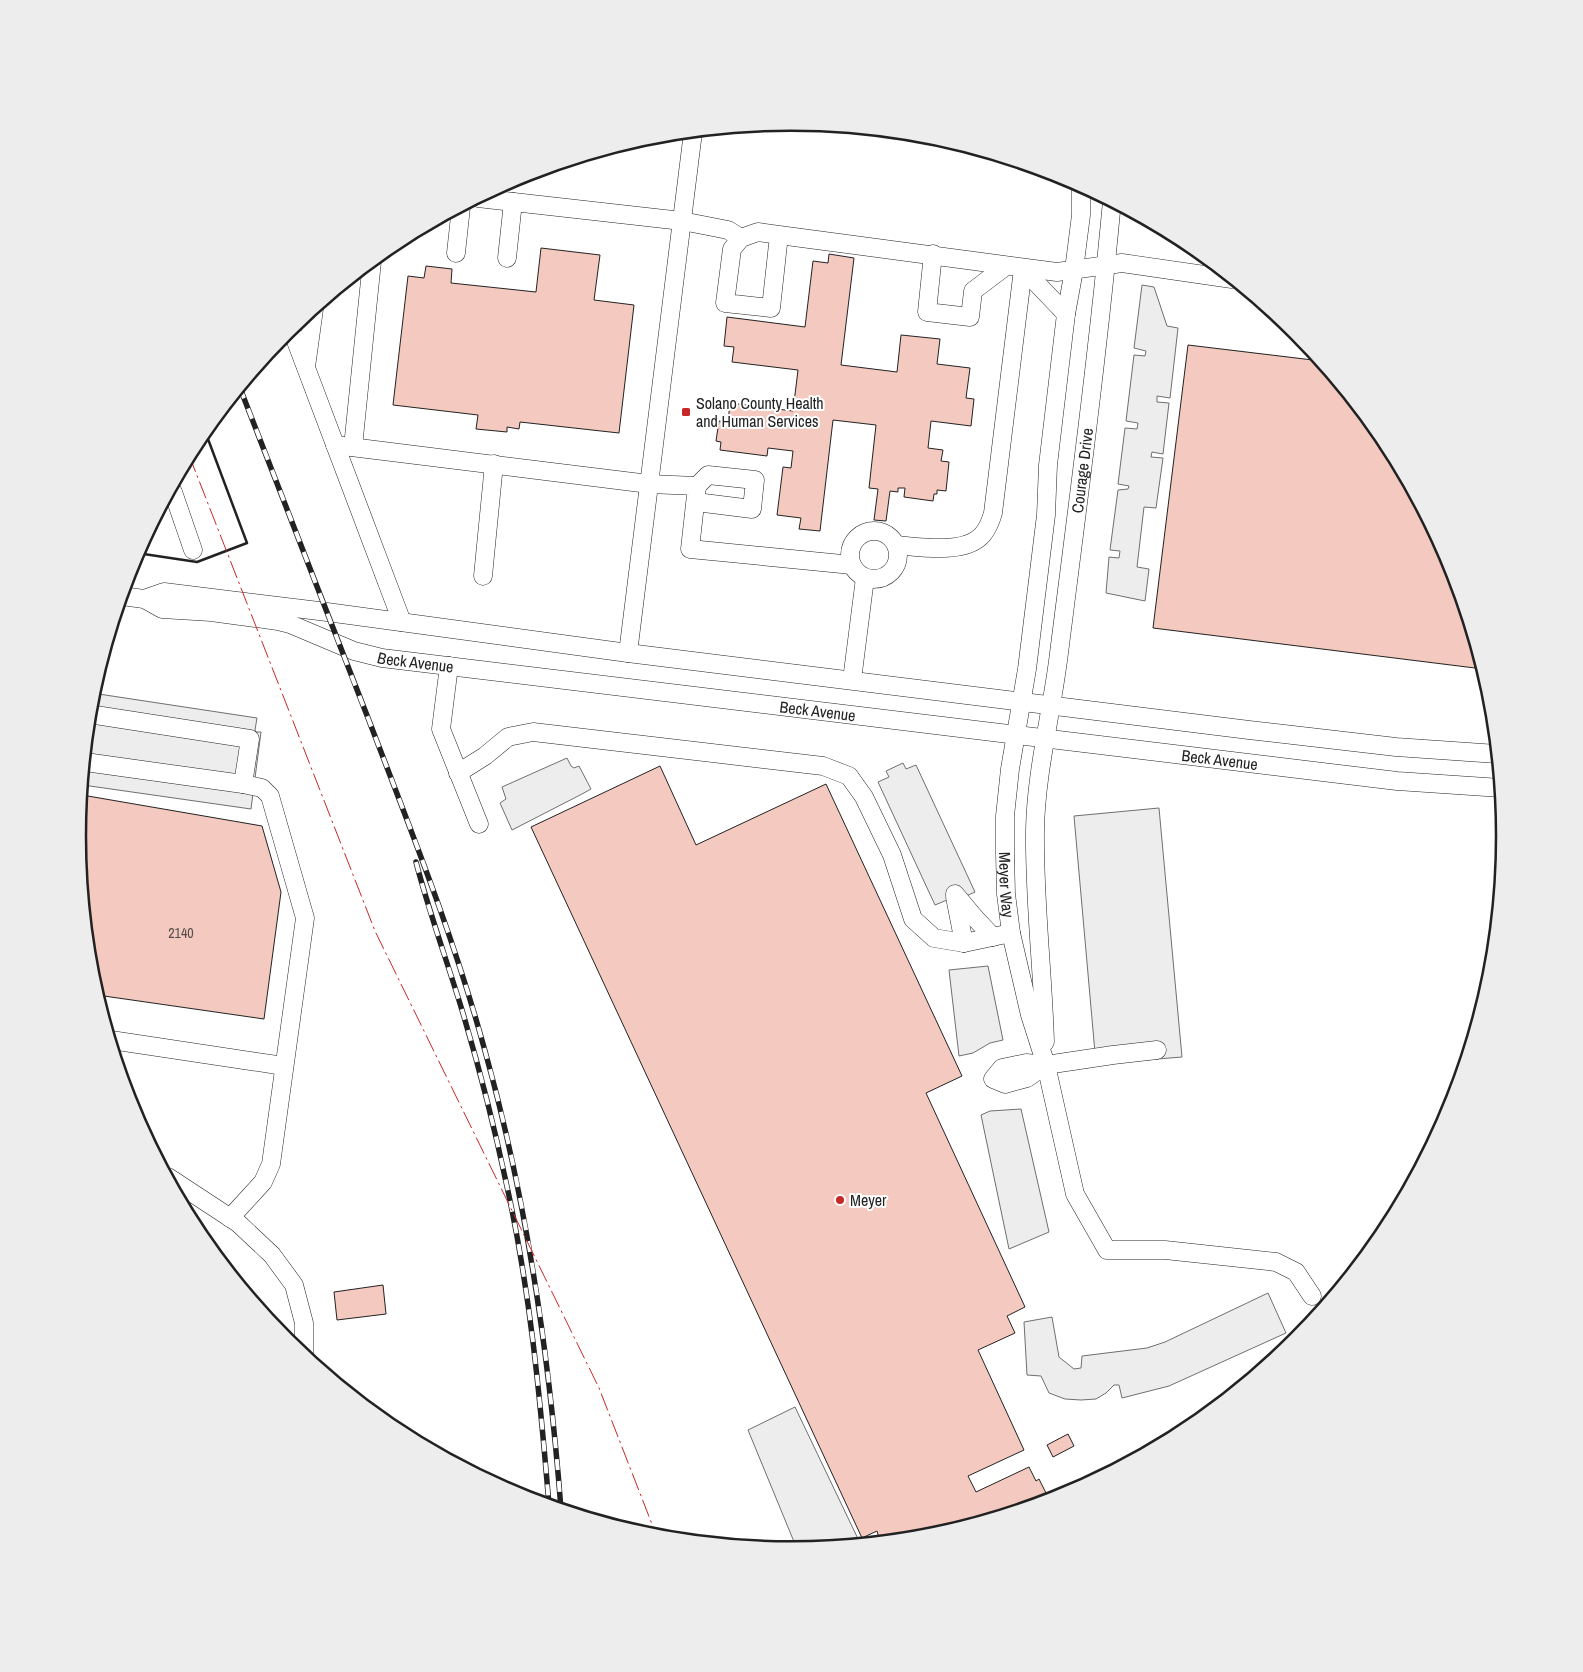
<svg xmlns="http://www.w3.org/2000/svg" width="1583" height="1672" font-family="'Archivo Narrow',sans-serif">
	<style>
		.parking { fill: #ededed; stroke: #6f6f6f }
		.building { fill: #f3c9c0; stroke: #222 }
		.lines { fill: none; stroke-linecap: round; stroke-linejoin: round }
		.minor-casing { stroke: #222; stroke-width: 19 }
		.minor { stroke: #fff; stroke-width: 18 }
		.rail-casing { stroke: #222; stroke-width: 5.5 }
		.rail { stroke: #fff; stroke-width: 4; stroke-dasharray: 11; stroke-linecap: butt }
		.wall { stroke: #222; stroke-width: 2.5 }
		.power { stroke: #c62828; stroke-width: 1; stroke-dasharray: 18 4 2.5 4; stroke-linecap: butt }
		.poi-dot { fill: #c62828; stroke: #fff; stroke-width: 2 }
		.labels { text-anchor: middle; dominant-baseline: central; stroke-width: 4; stroke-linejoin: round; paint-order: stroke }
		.number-label { font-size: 14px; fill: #564c4a }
		.poi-label { font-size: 16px; fill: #222; stroke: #fff; text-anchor: start }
		.street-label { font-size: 16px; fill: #222; stroke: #fff }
		.rim { fill: none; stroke: #222; stroke-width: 2.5 }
	</style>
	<rect width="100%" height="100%" fill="#fff"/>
	<path class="parking" d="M1142 285 1154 287 1167 326 1178 328 1170 398 1157 396V402L1169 403 1163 454 1152 452 1151 457 1163 458 1156 508 1144 507 1137 567 1149 569 1145 601 1106 593 1109 557 1119 558 1120 551 1110 550 1118 490 1128 489 1129 486 1118 484 1125 428 1137 429 1138 423 1126 421 1134 355 1145 356 1146 351 1134 348Z
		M92 693 257 718 255 730 256 732H261L251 809 83 785Z
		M567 758 571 766 574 768 579 766 591 789 582 794 512 830 500 803 506 799 502 787Z
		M903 763 906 769 916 765 975 892 949 904 947 900 935 905 878 782 889 777 886 771Z
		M1159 808 1182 1057 1096 1064 1074 816Z
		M988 966 1003 1040 990 1043 973 1053 959 1056 949 970Z
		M1021 1109 1049 1232 1009 1249 981 1115 990 1111Z
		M1268 1293 1286 1333 1169 1386 1122 1398 1119 1385H1114L1106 1393 1096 1399 1081 1400 1065 1399 1049 1393 1041 1376 1027 1375 1024 1322 1052 1317 1059 1357 1074 1369 1081 1368 1082 1356 1147 1348 1165 1342Z
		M795 1407 860 1543 797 1549 748 1430Z"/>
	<path class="building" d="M541 248 600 255 594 300 634 305 619 433 520 422 519 429 507 427V432L476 429 478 415 393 405 408 276 424 278 426 266 452 269 451 283 536 292Z
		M829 254 854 258 841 365 897 372 901 335 940 339 937 364 970 368 966 398 974 399 971 426 931 421 928 448 943 450 941 461 949 462 946 491 937 490V494H934L933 501 904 497 905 488H898V492L890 491 886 521 874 520 878 489 869 488 876 425 833 420 820 531 799 529 801 518 777 515 783 467 791 468 793 451 768 448 767 456 720 450 721 442 716 441 719 421 728 422 730 403 793 411 798 370 732 362 734 347 724 346 727 317 805 327 813 261 828 263Z
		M1188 345 1321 361 1385 440 1451 563 1483 669 1153 628Z
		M660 766 696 845 826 784 962 1076 926 1093 1025 1307 1007 1316 1015 1333 978 1350 1024 1450 968 1476 976 1492 1029 1467 1036 1481 1039 1479 1046 1493 1041 1495 1044 1502 931 1536 870 1542 879 1538 877 1531 862 1538 531 827Z
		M82 795 262 826 281 892 264 1019 97 995 91 975 78 836Z
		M383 1285 386 1314 337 1320 334 1292Z
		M1068 1434 1074 1446 1053 1457 1047 1445Z"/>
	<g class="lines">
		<defs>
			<g id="minor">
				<path id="s1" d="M1081 185V215L1074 270 1066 314 1048 465 1046 515 1027 669 1010 769 1005 816V853L1006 894 1011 933 1030 1015 1046 1065 1075 1194 1107 1250H1165L1276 1262 1296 1272 1312 1296"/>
				<path d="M478 198 682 221 728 230 741 238"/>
				<path d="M779 235 771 308 725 303 732 249 741 238 758 232 779 235 1057 272 1122 263 1232 279"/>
				<path d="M456 253 461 207"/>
				<path d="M933 254 927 312 970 317 973 291 1006 266"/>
				<path d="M507 258 513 202"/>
				<path d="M1023 269 1066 314"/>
				<path d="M291 328 402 622"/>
				<path d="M306 367 314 309"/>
				<path d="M335 445 649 484 697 486 690 549 852 565"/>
				<path d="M353 447 372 261"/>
				<path d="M170 492H173L193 550"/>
				<path d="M696 502 752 509 755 480 708 475 697 486"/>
				<circle cx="874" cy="555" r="24"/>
				<path d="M896 545C920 547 966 555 983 534 988 528 991 520 993 513L1023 269"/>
				<path d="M483 576 494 464"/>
				<path id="s2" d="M122 596 144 599 162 609 211 612 278 621 290 624 354 651 382 658 1397 781 1501 788"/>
				<path d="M144 599 164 592 327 612 628 653 1249 730 1396 747 1497 754"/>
				<path d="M628 653 693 132"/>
				<path d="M449 666 441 729 479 824"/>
				<path d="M852 680 865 578"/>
				<path d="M89 714 250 739 243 784 262 788 270 796 305 918 271 1164 263 1182 230 1218"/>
				<path d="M85 762 243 784"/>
				<path d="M458 773 485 756 508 737 533 732 823 766 849 776 864 797 892 855 913 919 934 938 964 943 1011 933"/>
				<path d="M955 894 975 918 993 937"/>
				<path d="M955 897 964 943"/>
				<path d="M111 1040 284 1066"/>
				<path id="s3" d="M1045 1042C1043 972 1034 901 1035 830 1036 771 1052 712 1059 653 1078 503 1098 352 1112 201"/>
				<path d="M1046 1065 1027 1078 1005 1084 993 1079 1002 1068 1026 1063 1046 1065 1113 1055 1157 1050"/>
				<path d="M168 1177 238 1223 272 1255 294 1285 304 1323V1355"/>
			</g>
		</defs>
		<use href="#minor" class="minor-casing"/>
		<use href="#minor" class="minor"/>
		<defs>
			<path id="rail" d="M240 388C283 498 325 608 368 718 410 828 454 937 485 1051 527 1201 549 1353 561 1509
				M416 862C429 912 447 961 462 1010 479 1067 494 1125 506 1182 530 1289 540 1397 549 1505"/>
		</defs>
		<use href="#rail" class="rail-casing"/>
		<use href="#rail" class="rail"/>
		<path class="wall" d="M137 553 197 562 247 543 205 431"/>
		<path class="power" d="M189 455 375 931 599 1388 657 1537"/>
	</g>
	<g class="poi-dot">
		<rect x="681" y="407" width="10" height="10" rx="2.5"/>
		<circle cx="840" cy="1200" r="5"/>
	</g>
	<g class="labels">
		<g class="number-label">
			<text x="181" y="933">2140</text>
		</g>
		<g class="poi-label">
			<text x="696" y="403">Solano County Health<tspan x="696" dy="18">and Human Services</tspan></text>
			<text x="850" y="1200">Meyer</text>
		</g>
		<g class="street-label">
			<text stroke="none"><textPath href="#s3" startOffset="575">Courage Drive</textPath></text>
			<text stroke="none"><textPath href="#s2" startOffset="304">Beck Avenue</textPath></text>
			<text stroke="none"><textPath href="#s2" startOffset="709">Beck Avenue</textPath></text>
			<text stroke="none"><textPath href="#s2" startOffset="1114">Beck Avenue</textPath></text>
			<text stroke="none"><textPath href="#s1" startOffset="705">Meyer Way</textPath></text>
		</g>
	</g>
	<path d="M0 0H1583V1672H0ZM86 836a705 705 0 1 1 1410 0a705 705 0 1 1-1410 0Z" fill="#ededed" fill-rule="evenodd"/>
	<path class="rim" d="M86 836a705 705 0 1 1 1410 0a705 705 0 1 1-1410 0Z"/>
</svg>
